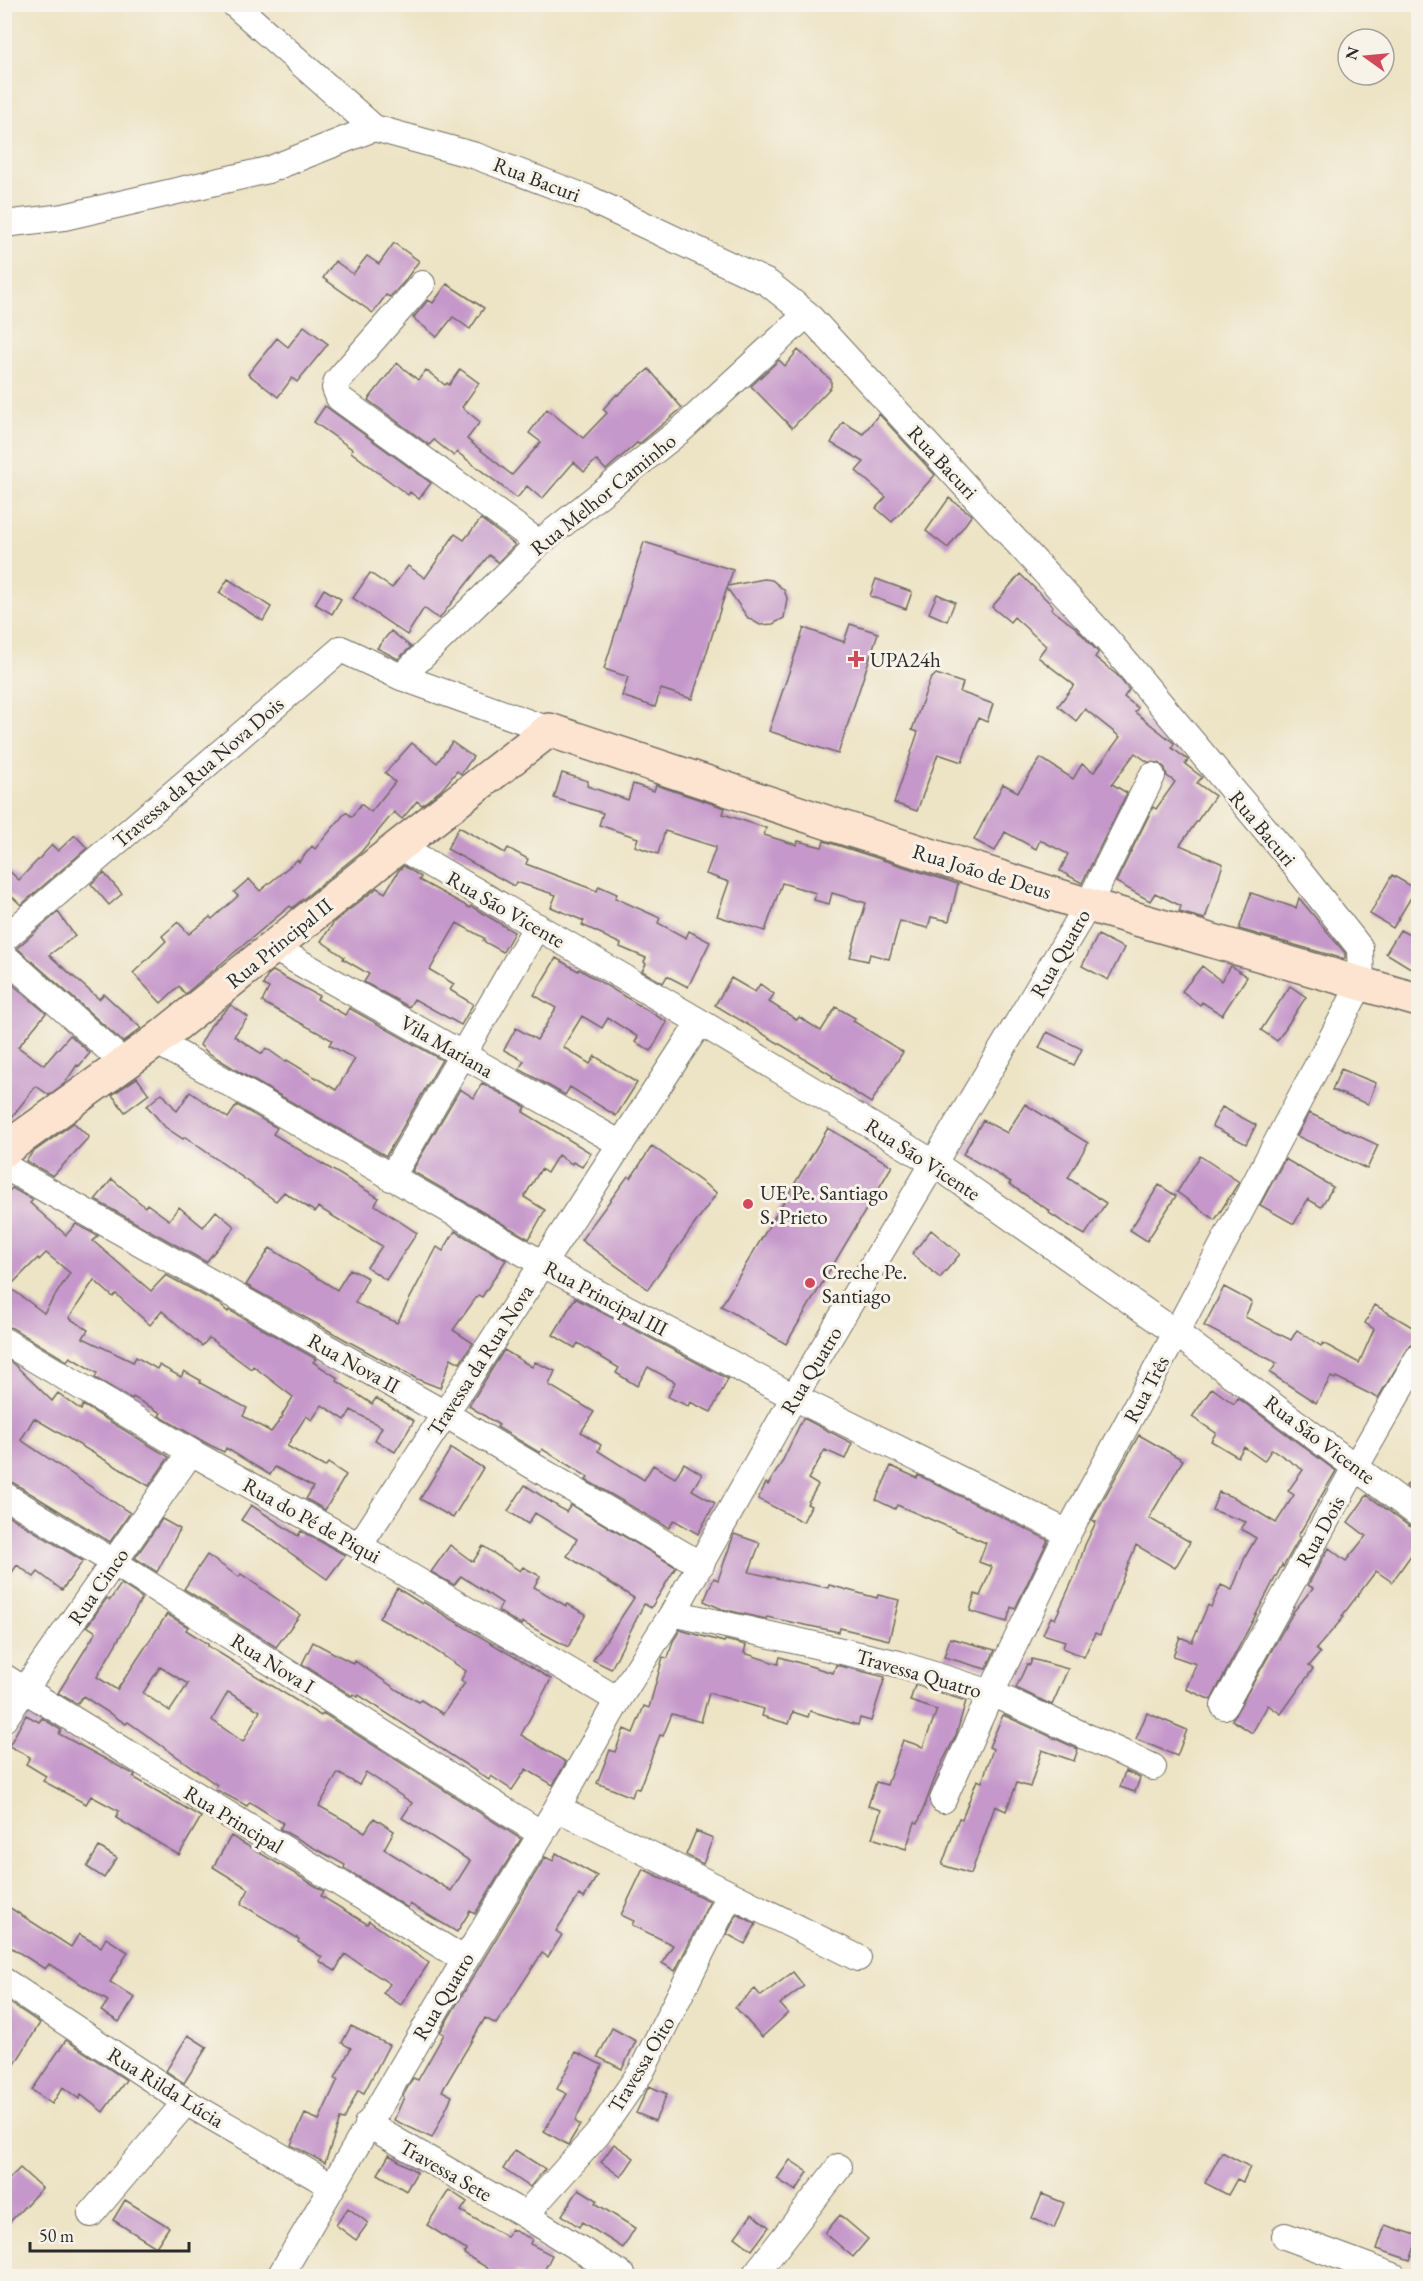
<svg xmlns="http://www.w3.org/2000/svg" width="1423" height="2281" font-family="'EB Garamond',serif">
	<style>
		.building { fill: #c597ca; fill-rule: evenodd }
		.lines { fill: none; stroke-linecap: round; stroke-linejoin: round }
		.street-casing { stroke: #6f6b61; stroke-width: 28 }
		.secondary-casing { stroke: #6f6b61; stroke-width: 36 }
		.street { stroke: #fff; stroke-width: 26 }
		.secondary { stroke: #fde4d1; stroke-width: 33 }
		.poi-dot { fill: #d1495b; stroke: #f7f3e8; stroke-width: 2 }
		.labels { text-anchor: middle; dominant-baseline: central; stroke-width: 6; stroke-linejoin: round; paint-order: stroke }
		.street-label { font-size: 21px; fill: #2b2b2b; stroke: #f7f3e8 }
		.poi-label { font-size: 21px; fill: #2b2b2b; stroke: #f7f3e8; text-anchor: start }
	</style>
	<rect width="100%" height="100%" fill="#f7f3e8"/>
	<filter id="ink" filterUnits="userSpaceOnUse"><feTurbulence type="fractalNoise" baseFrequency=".0167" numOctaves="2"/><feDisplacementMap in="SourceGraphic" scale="12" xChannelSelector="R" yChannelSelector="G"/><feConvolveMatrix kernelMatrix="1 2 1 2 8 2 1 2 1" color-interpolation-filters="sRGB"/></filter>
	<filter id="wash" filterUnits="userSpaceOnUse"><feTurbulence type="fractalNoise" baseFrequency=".008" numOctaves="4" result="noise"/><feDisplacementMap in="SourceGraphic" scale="24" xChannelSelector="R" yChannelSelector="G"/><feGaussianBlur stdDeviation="1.35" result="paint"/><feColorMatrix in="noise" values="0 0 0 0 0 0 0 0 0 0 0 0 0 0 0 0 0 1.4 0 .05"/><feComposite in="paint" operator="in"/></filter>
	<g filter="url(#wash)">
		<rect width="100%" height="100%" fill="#ede3c5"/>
		<g id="blocks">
			<path class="building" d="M394 243 419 261 404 282 390 297 386 295 373 313 323 278 335 261 353 274 367 256 379 264Z
				M447 284 484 308 470 329 453 317 437 337 413 318 428 300 433 303Z
				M304 326 328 344 297 382 292 378 278 397 248 374 277 338 288 347Z
				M798 350 831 380V387L792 428 751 386 779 360 785 366Z
				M397 363 418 380 426 370 445 385 447 383 449 385 460 369 479 383 462 407 480 422 467 439 512 475 541 442 529 433 547 409 583 438 607 413 603 409 617 394 618 395 649 369 682 408 639 444 637 443 606 470 596 460 584 472 574 462 542 499 527 486 517 498 457 452 454 456 434 440 429 445 368 400Z
				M325 406 431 483 419 499 410 492 408 495 351 452 352 449 314 422Z
				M879 414 935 475 892 522 876 508 886 497 856 471 864 462 831 443 843 422 863 434Z
				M949 498 972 515 948 548 926 531Z
				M481 519 515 545 498 562 489 555 439 619 424 608 407 635 353 598 370 573 392 588 408 566 425 578 455 534 464 540Z
				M644 542 733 570 728 586 764 579 772 580 784 590 787 598 784 618 773 624 760 625 748 618 727 588 692 699 661 689 655 707 622 696 628 677 604 669Z
				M1020 574 1053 606 1051 609 1076 628 1097 651 1098 653 1095 657 1117 675 1129 690 1124 697 1138 708 1135 712 1174 743 1172 748 1188 760 1185 764 1202 777 1197 783 1215 796 1180 845 1223 864 1205 919 1179 912 1181 906 1155 893 1150 901 1116 882 1153 807 1156 809 1175 782 1167 776 1165 768 1159 763 1148 762 1135 753 1112 784 1127 793 1082 883 1060 871 1068 854 1040 840 1036 849 1005 832 995 851 974 840 1003 784 1018 792 1041 758 1073 779 1082 764 1094 772 1120 737 1085 709 1076 721 1058 706 1074 685 1038 657 1046 646 1014 617 1010 622 992 607Z
				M228 579 271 607 263 621 219 593Z
				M876 579 912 592 906 609 870 596Z
				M324 589 341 599 332 614 315 604Z
				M937 594 955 602 947 621 929 613Z
				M850 624 878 633 838 754 769 731 804 628 844 642Z
				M391 631 411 647 398 659 377 648Z
				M936 674 963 683 960 692 993 704 987 722 978 718 962 762 938 754 917 811 894 803 918 732 912 730 930 680Z
				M452 742 473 757 461 774 457 771 442 789 422 805 417 801 402 819 394 812 361 852 292 908 290 906 185 994 179 986 161 1003 133 973 166 941 162 936 178 922 189 934 210 917 212 919 238 896 234 892 249 879 260 891 297 860 299 862 312 846 315 849 346 812 352 817 361 804 371 812 395 782 385 773 412 743 437 763Z
				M562 773 588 781 587 786 628 800 633 784 654 791 656 785 725 808 723 814 766 828 764 835 797 845 798 841 822 847 824 841 958 884 949 921 931 917 928 928 900 921 889 959 870 954 868 961 850 957 866 903 832 893 829 904 814 900 816 893 782 883 765 931 717 916 729 882 706 874 716 847 665 831 658 854 635 846 638 838 599 825 603 813 554 798Z
				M459 827 505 853 508 848 528 859 526 864 597 891 599 886 617 894 615 898 660 918 658 923 686 938 689 931 710 942 688 987 667 976 663 983 642 971 646 964 644 962 646 958 620 947 621 944 604 936V935L582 925 584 921 551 907 556 895 516 882 514 886 447 849Z
				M75 835 87 848 21 905 4 889V866L19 880 52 845 58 851Z
				M404 866 421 877 419 880 470 908 471 906 514 932 503 952 483 941 484 938 457 923 440 952 430 970 454 984 450 990 473 1004 461 1025 414 999 409 1007 364 982 369 974 343 959 344 957 321 941 334 922 377 888 385 893 399 870Z
				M104 873 122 894 109 905 91 884Z
				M1392 875 1416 889 1393 928 1370 914Z
				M1251 893 1296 908 1299 898 1345 953V958L1344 959 1239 929Z
				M58 912 75 936 49 955 99 999 104 994 141 1028 123 1042 17 948Z
				M1400 930 1419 940 1417 972 1386 953Z
				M1098 935 1124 948 1108 980 1082 966Z
				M556 958 578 971 579 969 667 1022 651 1051 635 1042 638 1037 608 1018 602 1028 582 1016 563 1047 590 1064 595 1056 637 1083 616 1116 570 1087 565 1095 519 1069 524 1061 504 1050 516 1028 537 1040 556 1008 534 995Z
				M1202 966 1221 981 1231 966 1247 977 1222 1015 1202 1002 1200 1005 1182 991Z
				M273 971 319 996 317 999 345 1015 349 1008 442 1060 386 1156 246 1076 207 1052 200 1045 211 1025 231 1005 248 1017 234 1036 262 1054 266 1048 286 1062 287 1060 336 1090 355 1059 329 1045 332 1040 262 1002 269 988 263 985 268 975Z
				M4 977 46 1013 18 1047 44 1065 70 1035 90 1053 79 1066 77 1065 65 1083 49 1095 36 1086 4 1127Z
				M731 978 755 992 760 984 774 994 769 1002 797 1020 799 1017 821 1031 836 1007 855 1018 853 1021 903 1052 871 1103 832 1078 833 1076 715 1005Z
				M1290 986 1306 997 1277 1041 1261 1030Z
				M1047 1032 1082 1049 1074 1065 1039 1048Z
				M1341 1069 1376 1083 1368 1104 1332 1090Z
				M137 1078 149 1094 125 1112 112 1095Z
				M482 1083 526 1107 523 1112 591 1153 582 1167 573 1162 572 1164 558 1155 547 1173 541 1169 524 1197 545 1210 529 1239 412 1171 460 1089 474 1098Z
				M190 1092 228 1118 237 1105 277 1128 273 1134 379 1198 375 1205 417 1233 386 1280 367 1267 382 1246 318 1207 315 1212 284 1192 276 1201 185 1137 183 1139 165 1127 147 1106 162 1093 177 1111Z
				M1025 1104 1088 1143 1068 1178 1106 1203 1085 1235 1063 1222 1049 1213 1050 1211 1009 1184 1011 1182 963 1154 983 1120 1007 1133Z
				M1222 1107 1256 1125 1246 1144 1212 1126Z
				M1309 1113 1378 1145 1367 1169 1297 1136Z
				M74 1123 89 1137 53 1176 26 1161 32 1153Z
				M828 1128 892 1166 786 1344 721 1306Z
				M652 1146 717 1193 648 1289 581 1240 628 1176 631 1178Z
				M1200 1156 1239 1182 1215 1220 1177 1192Z
				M1285 1159 1333 1187 1321 1207 1308 1199 1294 1224 1260 1205Z
				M112 1179 145 1207 147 1204 169 1220 179 1207 203 1227 216 1211 235 1227 206 1262 95 1200Z
				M1159 1185 1176 1196 1147 1241 1130 1230Z
				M12 1188 33 1200 30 1203 66 1235 76 1224 98 1236 93 1241 151 1291 166 1275 219 1304 228 1312 229 1310 316 1359 313 1362 338 1378 337 1381 372 1404 376 1398 414 1421 395 1452 375 1440 382 1427 351 1410 345 1420 322 1405 312 1420 306 1416 287 1446 325 1467 328 1463 346 1475 325 1510 306 1499 313 1487 275 1467 270 1475 226 1448 224 1452 206 1443 159 1416 161 1413 133 1397 132 1399 95 1378 97 1373 70 1357 67 1361 12 1328 4 1326V1196ZM46 1253 70 1273 44 1313 9 1287 38 1258 39 1260ZM94 1280 113 1297 116 1294 150 1325 162 1311 202 1346 209 1338 251 1369 253 1366 293 1397 282 1415 283 1416 271 1432 243 1416 247 1408 200 1383V1380L184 1371 181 1377 159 1365 157 1369 136 1357 133 1362 83 1338 88 1330 69 1318Z
				M931 1230 960 1254 940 1278 912 1254Z
				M455 1231 506 1260 482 1297 478 1295 453 1330 473 1343 460 1363 451 1358 440 1388 417 1379 246 1285 270 1248 337 1290 350 1269 368 1278 355 1303 397 1323 437 1247 443 1251Z
				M1224 1287 1252 1302 1245 1317 1291 1340 1297 1330 1321 1346 1323 1343 1359 1363 1374 1329 1365 1323 1375 1305 1419 1331 1378 1398 1336 1377 1335 1379 1331 1377 1316 1403 1270 1373 1277 1363 1204 1326Z
				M575 1298 728 1379 711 1412 690 1402 688 1406 668 1397 675 1382 648 1367 637 1386 616 1373 619 1368 578 1343 575 1348 553 1335Z
				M504 1350 532 1367 535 1362 555 1371 549 1385 594 1412 581 1432 601 1445 598 1451 644 1480 653 1465 675 1478 684 1463 702 1474 692 1490 715 1503 698 1534 674 1520 669 1528 586 1480 588 1477 542 1449 540 1453 497 1427 499 1425 469 1406Z
				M4 1359 14 1364 52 1401 58 1393 81 1410 83 1405 169 1457 149 1486 34 1418 21 1440 130 1513 110 1542 12 1482 4 1480Z
				M1212 1388 1234 1404 1238 1398 1336 1471 1298 1536 1300 1537 1288 1558 1283 1567 1282 1565 1211 1700 1186 1689 1196 1664 1173 1656 1180 1637 1192 1642 1208 1605 1211 1607 1221 1585 1232 1590 1245 1557 1256 1538 1241 1529 1246 1522 1212 1510 1219 1492 1235 1498 1276 1523 1294 1495 1288 1491 1303 1470 1272 1449 1264 1461 1244 1447 1238 1457 1211 1441 1216 1433 1192 1417Z
				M803 1418 852 1443 845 1459 825 1450 808 1479 818 1485 807 1504 811 1506 803 1522 758 1499 766 1483 768 1485 781 1464Z
				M1139 1435 1183 1460 1149 1518 1190 1542 1175 1568 1136 1545 1100 1635 1095 1633 1084 1657 1063 1648 1065 1641 1043 1634 1051 1617 1055 1619 1076 1573 1085 1545 1096 1522 1092 1520Z
				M451 1448 483 1468 453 1518 420 1499Z
				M891 1466 917 1478 918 1475 1048 1540 1015 1609 1011 1607 1007 1622 970 1611 975 1594 980 1596 992 1567 979 1562 986 1543 897 1505 895 1509 876 1500Z
				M1419 1470V1496L1406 1486Z
				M525 1485 566 1512 571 1505 676 1567 651 1608 644 1604 611 1669 593 1660 634 1598 567 1556 577 1539 535 1513 528 1524 508 1511Z
				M1367 1495 1409 1526 1419 1529V1544L1392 1582 1376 1571 1342 1616 1344 1617 1316 1649 1320 1653 1309 1666 1313 1669 1281 1714 1268 1705 1252 1733 1232 1720 1294 1611 1313 1588 1308 1585 1324 1556 1329 1548 1346 1561 1366 1536 1348 1522Z
				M251 1505 298 1536 301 1531 345 1555 327 1579 264 1534 241 1520Z
				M4 1513 83 1561 62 1590 38 1572 34 1577 17 1565 4 1584Z
				M162 1519 180 1529 157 1572 135 1558Z
				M734 1534 760 1543 749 1572 798 1583 799 1582 828 1588 829 1585 877 1598 878 1595 899 1600 889 1640 840 1628 839 1632 767 1617 766 1619 722 1609 704 1601 714 1578 718 1580Z
				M450 1545 473 1562 483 1546 520 1571 523 1567 540 1576 534 1587 566 1606 567 1604 586 1614 568 1647 522 1622 521 1625 498 1611 502 1603 461 1576 454 1585 431 1572Z
				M207 1555 239 1577 241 1574 300 1615 276 1647 184 1589Z
				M121 1584 142 1598 97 1677 117 1690 167 1614 188 1627 186 1630 208 1644V1646L321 1716 323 1713 521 1839 475 1914 470 1911 457 1932 410 1904 408 1908 344 1868 345 1865 280 1829 283 1823 250 1802 247 1806 215 1789 217 1785 128 1722 126 1724 83 1696 77 1704 58 1693 96 1632 87 1626 107 1598 110 1600ZM160 1667 188 1684 170 1711 143 1693ZM228 1692 260 1711 243 1742 212 1720ZM366 1772 412 1803 402 1818 470 1861 451 1891 384 1849 394 1831 374 1818 365 1832 319 1806 338 1773 359 1785Z
				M397 1588 422 1604 423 1602 551 1679 521 1735 566 1762 553 1785 526 1769 512 1790 491 1776 489 1780 359 1695 358 1697 353 1694 352 1696 302 1664 313 1642 354 1664 355 1661 399 1691 419 1702 421 1700 443 1714 465 1683 461 1680 466 1671 424 1643 379 1618Z
				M680 1630 724 1642 725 1640 746 1645 744 1653 778 1664 780 1657 833 1673 836 1665 885 1677 871 1721 860 1718 858 1725 810 1711 808 1717 793 1712 789 1724 762 1716 764 1709 709 1693 701 1722 672 1714 663 1736 660 1735 639 1789 635 1788 632 1797 597 1783 610 1750 615 1752 624 1729 633 1733 644 1706 649 1708 663 1657 668 1658 673 1641Z
				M950 1638 995 1650 986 1669 944 1657Z
				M1032 1659 1068 1669 1052 1705 1016 1688 1027 1664 1030 1665Z
				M915 1685 966 1701 956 1735 937 1773 918 1823 915 1822 906 1849 872 1838 881 1810 868 1806 876 1782 887 1785 903 1740 923 1747 937 1710 910 1701Z
				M1147 1713 1187 1730 1177 1756 1136 1739Z
				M26 1715 39 1722 42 1718 61 1730 59 1734 135 1775 133 1777 201 1817 179 1855 116 1818 119 1811 91 1796 86 1804 43 1781 46 1776 26 1764 30 1757 9 1746Z
				M1003 1715 1078 1749 1074 1761 1042 1750 1030 1787 1017 1783 1006 1811 995 1806 971 1874 942 1865 959 1818 962 1819 977 1780 982 1782 993 1749 989 1747Z
				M1125 1771 1140 1778 1135 1792 1120 1787Z
				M696 1831 713 1838 703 1864 686 1855Z
				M231 1836 324 1891 321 1896 367 1924 369 1921 429 1963 401 2005 383 1993 390 1984 345 1954 335 1971 319 1961 322 1957 298 1942 299 1939 241 1904 249 1889 213 1867Z
				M99 1847 117 1858 104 1878 87 1867Z
				M556 1853 597 1876 584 1898 579 1895 556 1931 562 1935 548 1957 542 1953 496 2024 485 2018 442 2091 452 2096 432 2138 394 2120 404 2097 403 2096 413 2078 418 2080 444 2034 440 2032 545 1857 553 1861Z
				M643 1869 710 1901 675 1971 662 1963 673 1945 632 1925 634 1921 621 1915Z
				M4 1904 71 1947 79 1934 101 1947 106 1938 128 1952 110 1982 135 1998 119 2022 101 2011 108 2001 49 1964 45 1969 4 1943Z
				M737 1914 756 1924 745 1944 727 1934Z
				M793 1972 804 1986 780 2004 788 2013 762 2037 735 2007 755 1989 761 1996Z
				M4 1999 40 2023 4 2082Z
				M351 2026 389 2045 364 2093 358 2090 344 2120 340 2119 325 2163 291 2145 305 2114 319 2120 338 2079 335 2078 351 2048 342 2043Z
				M612 2028 636 2041 622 2069 598 2057Z
				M188 2035 207 2047 184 2083 166 2071Z
				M66 2040 126 2080 103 2112 81 2095 79 2099 63 2087 52 2104 32 2090Z
				M576 2052 602 2065 575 2121 580 2125 568 2145 544 2131 567 2094 557 2089Z
				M649 2086 667 2094 655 2121 636 2113Z
				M614 2144 634 2158 621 2177 601 2162Z
				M515 2150 545 2169 530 2187 503 2169Z
				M1222 2152 1250 2167 1243 2182 1237 2179 1228 2195 1205 2183Z
				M389 2155 417 2172 406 2191 378 2174Z
				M790 2160 808 2172 796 2191 777 2179Z
				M20 2168 42 2188 4 2228V2184Z
				M579 2189 597 2200 595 2203 635 2228 623 2248 582 2222 579 2227 562 2215Z
				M449 2190 467 2202 461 2211 507 2237 511 2229 532 2239 530 2244 552 2255 541 2277H528L516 2271 513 2277H487L491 2270 464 2254 466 2250 427 2225Z
				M1042 2194 1064 2203 1054 2228 1032 2218Z
				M125 2200 169 2227 156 2247 113 2220Z
				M348 2208 368 2223 356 2240 336 2225Z
				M752 2214 769 2227 752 2250 735 2237Z
				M840 2215 868 2239 853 2257 825 2233Z
				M1385 2225 1419 2236 1410 2260 1377 2249Z"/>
		</g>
	</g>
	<g filter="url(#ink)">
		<use href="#blocks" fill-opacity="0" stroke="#6f6b61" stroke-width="1.5"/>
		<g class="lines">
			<defs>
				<path id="street" d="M234 4 374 128 476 156 587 198 768 283 807 314 1108 641 1281 848 1360 948 1361 983 1176 1333 1068 1533 991 1693 943 1800
					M4 224 64 217 268 170 374 128
					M422 284 337 381 335 388 339 398 539 543
					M401 677 539 543 682 429 807 314
					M399 846 700 1022 935 1164 1176 1333 1418 1514
					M4 939 341 649 401 677 549 730
					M274 948 621 1144
					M4 956 124 1063
					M156 1041 543 1264 794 1397 1068 1533
					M4 1166 445 1414 701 1565
					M391 1178 537 926
					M4 1341 191 1452 359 1546 618 1700
					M4 1495 115 1563 540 1833
					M359 1546 700 1022
					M673 1613 899 1664 991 1693 1153 1767
					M4 1677 465 1960
					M1224 1706 1356 1466 1418 1358
					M4 1719 191 1452
					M557 1808 858 1958
					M4 1981 186 2102 332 2186
					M367 2124 525 2215 623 2276
					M91 2214 186 2102
					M525 2215 597 2135 641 2072 730 1895
					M1285 2236 1393 2276
					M280 2276 465 1960 557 1808 618 1700 673 1613 794 1397 1088 905 1152 776
					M754 2276 839 2167"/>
				<path id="secondary" d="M4 1150 156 1041 399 846 549 730 838 826 1088 905 1418 1000"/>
			</defs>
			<use href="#street" class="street-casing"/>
			<use href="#secondary" class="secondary-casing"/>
			<use href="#street" class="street"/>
			<use href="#secondary" class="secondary"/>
		</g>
	</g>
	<g class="poi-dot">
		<path d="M853 650h6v6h6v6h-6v6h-6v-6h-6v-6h6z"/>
		<circle cx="748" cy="1204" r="6"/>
		<circle cx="810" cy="1283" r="6"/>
	</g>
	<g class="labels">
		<g class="street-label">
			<text transform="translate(537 179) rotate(21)">Rua Bacuri</text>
			<text transform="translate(943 462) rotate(47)">Rua Bacuri</text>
			<text transform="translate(603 494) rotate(-39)">Rua Melhor Caminho</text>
			<text transform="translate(198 772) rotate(-41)">Travessa da Rua Nova Dois</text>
			<text transform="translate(1263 828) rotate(50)">Rua Bacuri</text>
			<text transform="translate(982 871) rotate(17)">Rua João de Deus</text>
			<text transform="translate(506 909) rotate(30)">Rua São Vicente</text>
			<text transform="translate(279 943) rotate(-39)">Rua Principal II</text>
			<text transform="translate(1060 953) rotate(-60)">Rua Quatro</text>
			<text transform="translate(447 1046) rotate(30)">Vila Mariana</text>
			<text transform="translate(923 1159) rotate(33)">Rua São Vicente</text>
			<text transform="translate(606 1298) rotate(28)">Rua Principal III</text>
			<text transform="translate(480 1360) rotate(-57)">Travessa da Rua Nova</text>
			<text transform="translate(354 1363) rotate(29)">Rua Nova II</text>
			<text transform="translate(811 1370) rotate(-59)">Rua Quatro</text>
			<text transform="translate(1146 1389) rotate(-62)">Rua Três</text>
			<text transform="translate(1320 1439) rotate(37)">Rua São Vicente</text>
			<text transform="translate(312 1520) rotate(29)">Rua do Pé de Piqui</text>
			<text transform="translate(1320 1531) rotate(-61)">Rua Dois</text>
			<text transform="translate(98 1586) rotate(-55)">Rua Cinco</text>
			<text transform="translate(273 1663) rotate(32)">Rua Nova I</text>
			<text transform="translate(919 1673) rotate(16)">Travessa Quatro</text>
			<text transform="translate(234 1819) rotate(31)">Rua Principal</text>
			<text transform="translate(443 1996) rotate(-59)">Rua Quatro</text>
			<text transform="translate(641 2064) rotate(-59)">Travessa Oito</text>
			<text transform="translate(166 2087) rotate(32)">Rua Rilda Lúcia</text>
			<text transform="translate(446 2170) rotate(30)">Travessa Sete</text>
		</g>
		<g class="poi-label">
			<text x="870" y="659">UPA24h</text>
			<text x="760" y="1192">UE Pe. Santiago<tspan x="760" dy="24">S. Prieto</tspan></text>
			<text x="822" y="1271">Creche Pe.<tspan x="822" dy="24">Santiago</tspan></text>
		</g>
	</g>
	<rect width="1423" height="2281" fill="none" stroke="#f7f3e8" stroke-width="24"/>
	<g transform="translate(1366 57) rotate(285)"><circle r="28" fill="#f7f3e8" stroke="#a5a39c" stroke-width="1.5"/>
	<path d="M0-4.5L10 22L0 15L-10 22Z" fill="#d1495b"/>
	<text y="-9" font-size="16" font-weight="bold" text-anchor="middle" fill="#2b2b2b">N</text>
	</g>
	<path d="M30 2242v9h159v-9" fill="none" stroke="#2b2b2b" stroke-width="3"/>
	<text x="39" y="2242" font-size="18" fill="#2b2b2b" stroke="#f7f3e8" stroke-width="4.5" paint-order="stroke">50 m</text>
</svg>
